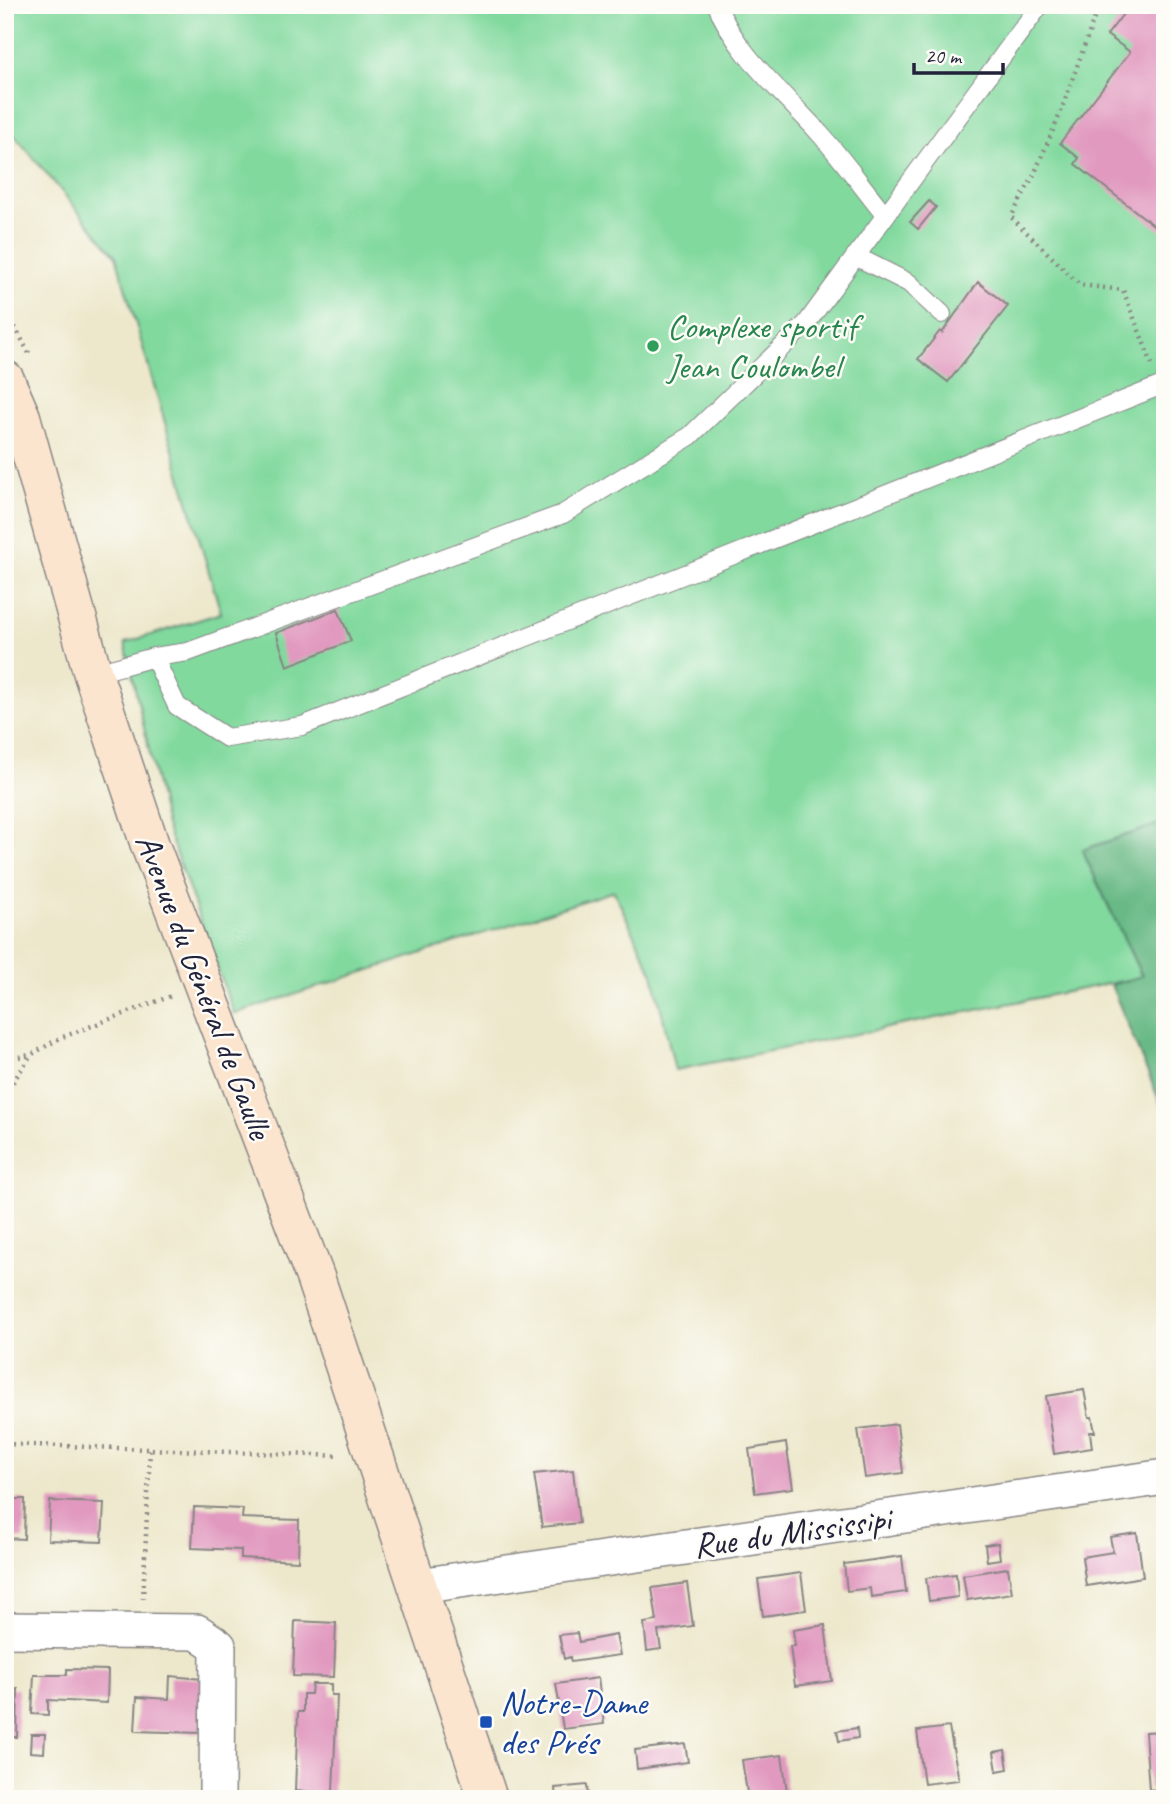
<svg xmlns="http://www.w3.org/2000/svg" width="1170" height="1804" font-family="Caveat,sans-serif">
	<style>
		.green { fill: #81d99e; stroke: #527e6c; stroke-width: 2 }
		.forest { fill: #68b985; stroke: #456e60; stroke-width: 2 }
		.building { fill: #e199bf }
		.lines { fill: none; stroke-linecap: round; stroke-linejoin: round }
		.service-casing { stroke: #888584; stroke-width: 20 }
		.minor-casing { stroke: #888584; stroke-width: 38 }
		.secondary-casing { stroke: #888584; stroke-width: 41 }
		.path { stroke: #888584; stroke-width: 4.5; stroke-dasharray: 2 5; stroke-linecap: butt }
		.service { stroke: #fff; stroke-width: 18 }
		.minor { stroke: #fff; stroke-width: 35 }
		.secondary { stroke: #fbe5cf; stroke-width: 38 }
		.leisure-dot { fill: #2e9e5b; stroke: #fdfcf7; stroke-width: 2.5 }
		.transit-dot { fill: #1a4fb4; stroke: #fdfcf7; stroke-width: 2.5 }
		.labels { text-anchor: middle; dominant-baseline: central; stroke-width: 5; stroke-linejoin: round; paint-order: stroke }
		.leisure-label { font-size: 35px; fill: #27864d; stroke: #fdfcf7; text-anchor: start }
		.street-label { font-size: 35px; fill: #22223b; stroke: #fdfcf7 }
		.transit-label { font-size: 35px; fill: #164399; stroke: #fdfcf7; text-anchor: start }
	</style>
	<rect width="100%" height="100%" fill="#fdfcf7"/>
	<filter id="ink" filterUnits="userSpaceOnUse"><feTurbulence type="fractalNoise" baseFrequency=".0143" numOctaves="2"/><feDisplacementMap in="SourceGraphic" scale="14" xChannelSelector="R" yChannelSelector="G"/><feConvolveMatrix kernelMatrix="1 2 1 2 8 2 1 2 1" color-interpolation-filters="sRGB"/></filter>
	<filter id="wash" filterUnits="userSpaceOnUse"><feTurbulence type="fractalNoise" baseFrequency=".00686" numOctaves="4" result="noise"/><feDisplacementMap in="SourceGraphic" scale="28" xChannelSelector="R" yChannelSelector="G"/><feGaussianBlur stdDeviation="1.57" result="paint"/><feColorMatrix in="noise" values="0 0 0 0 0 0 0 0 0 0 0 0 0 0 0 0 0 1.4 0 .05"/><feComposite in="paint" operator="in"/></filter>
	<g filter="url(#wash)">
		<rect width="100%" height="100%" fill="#ede8cc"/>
		<path class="green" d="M5 5H1165V822L1082 850 1142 977 675 1070 653 974 614 891 234 1014 166 826 125 643 221 613 116 256 5 124Z"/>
		<path class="forest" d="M1165 822V1114L1111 985 1142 976 1082 850Z"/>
		<g id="blocks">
			<path class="building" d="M1130 5H1165V234L1075 164 1079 158 1060 143 1130 52 1107 35Z
				M929 201 936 207 918 229 910 222Z
				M978 282 1008 306 948 382 918 359 940 331 942 333Z
				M338 609 351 641 287 666 276 633Z
				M1084 1390 1089 1417H1092L1095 1432H1090L1092 1448 1054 1454 1046 1396Z
				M897 1424 903 1473 865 1478 858 1429Z
				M786 1443 793 1488 755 1493 749 1449Z
				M573 1470 579 1523 542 1527 534 1474Z
				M5 1499H25L24 1539 5 1538Z
				M50 1501 104 1503 102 1542 48 1540Z
				M194 1507 243 1509 242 1518 299 1520 298 1561 241 1558V1550L192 1548Z
				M1137 1533 1143 1577 1086 1586 1082 1557 1113 1552 1110 1537Z
				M998 1543 1000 1559 987 1561 985 1545Z
				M902 1556 906 1592 871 1597 870 1588 847 1591 844 1564Z
				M1008 1568 1012 1593 967 1600 963 1575Z
				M801 1573 806 1610 763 1616 758 1579Z
				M956 1574 958 1597 929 1601 926 1578Z
				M687 1583 693 1626 658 1631 661 1649 647 1651 644 1623 657 1621 652 1588Z
				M295 1621 336 1623 334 1677 293 1676Z
				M825 1625 832 1681 795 1686 790 1646H795L793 1630Z
				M577 1633 579 1642 616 1635 620 1655 571 1662 570 1657 564 1659 559 1635Z
				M67 1669 108 1670 107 1703 48 1700V1715L32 1714 34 1675H67Z
				M170 1676 202 1679 201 1733 135 1731 137 1697 169 1699Z
				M598 1678 604 1724 563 1729 556 1684Z
				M312 1684H331V1695H337L333 1792 353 1793V1799H315V1792L295 1791 298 1712H303V1694H311Z
				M5 1689H18L17 1737H5Z
				M949 1727 959 1780 924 1784 917 1731Z
				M857 1728 858 1738 839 1741 837 1731Z
				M1165 1731V1788L1149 1790 1145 1732Z
				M31 1734H45L44 1753 30 1752Z
				M685 1744 688 1762 637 1769 635 1750Z
				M1005 1750 1008 1769 997 1771 994 1752Z
				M782 1755 788 1799H748L742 1760Z
				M587 1785 588 1799H556L555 1788Z"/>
		</g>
	</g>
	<g filter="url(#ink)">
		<use href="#blocks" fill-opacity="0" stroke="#888584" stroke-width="2"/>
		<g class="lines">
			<defs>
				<path id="service" d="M717 5C737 56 786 95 821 135 844 161 864 189 885 215
					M855 256 909 283 942 314
					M154 657 177 706 227 738 302 726 1165 384
					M93 674 154 657 188 652 563 514 690 436 806 324 1040 5"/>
				<path id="minor" d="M419 1586 1165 1477
					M5 1630 197 1632 218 1646 217 1799"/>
				<path id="secondary" d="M5 380 21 417 93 674 150 845 315 1277 488 1799"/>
			</defs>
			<use href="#service" class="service-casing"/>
			<use href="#minor" class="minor-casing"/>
			<use href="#secondary" class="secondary-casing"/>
			<path class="path" d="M1099 5 1060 114 1033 177 1011 217 1080 285 1123 290 1152 364
				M5 308 31 357
				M5 1059 31 1055
				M5 1094 31 1055 60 1038 174 995
				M5 1444 340 1456
				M143 1599 150 1449"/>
			<use href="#service" class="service"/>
			<use href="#minor" class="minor"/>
			<use href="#secondary" class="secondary"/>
		</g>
	</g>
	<circle class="leisure-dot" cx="653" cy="346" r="7"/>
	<rect class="transit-dot" x="479" y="1715" width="14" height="14" rx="3.5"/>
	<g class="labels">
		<g class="leisure-label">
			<text x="667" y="326">Complexe sportif<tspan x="667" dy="40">Jean Coulombel</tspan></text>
		</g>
		<g class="street-label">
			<text transform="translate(204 986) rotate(69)">Avenue du Général de Gaulle</text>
			<text transform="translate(792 1532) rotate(-8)">Rue du Mississipi</text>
		</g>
		<g class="transit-label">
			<text x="500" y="1702">Notre-Dame<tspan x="500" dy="40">des Prés</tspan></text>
		</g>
	</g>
	<rect width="1170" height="1804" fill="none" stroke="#fdfcf7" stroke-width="28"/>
	<path d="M914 63v10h89v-10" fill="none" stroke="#22223b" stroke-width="3.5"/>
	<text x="925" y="63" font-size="21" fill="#22223b" stroke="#fdfcf7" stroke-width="5" paint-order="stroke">20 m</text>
</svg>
